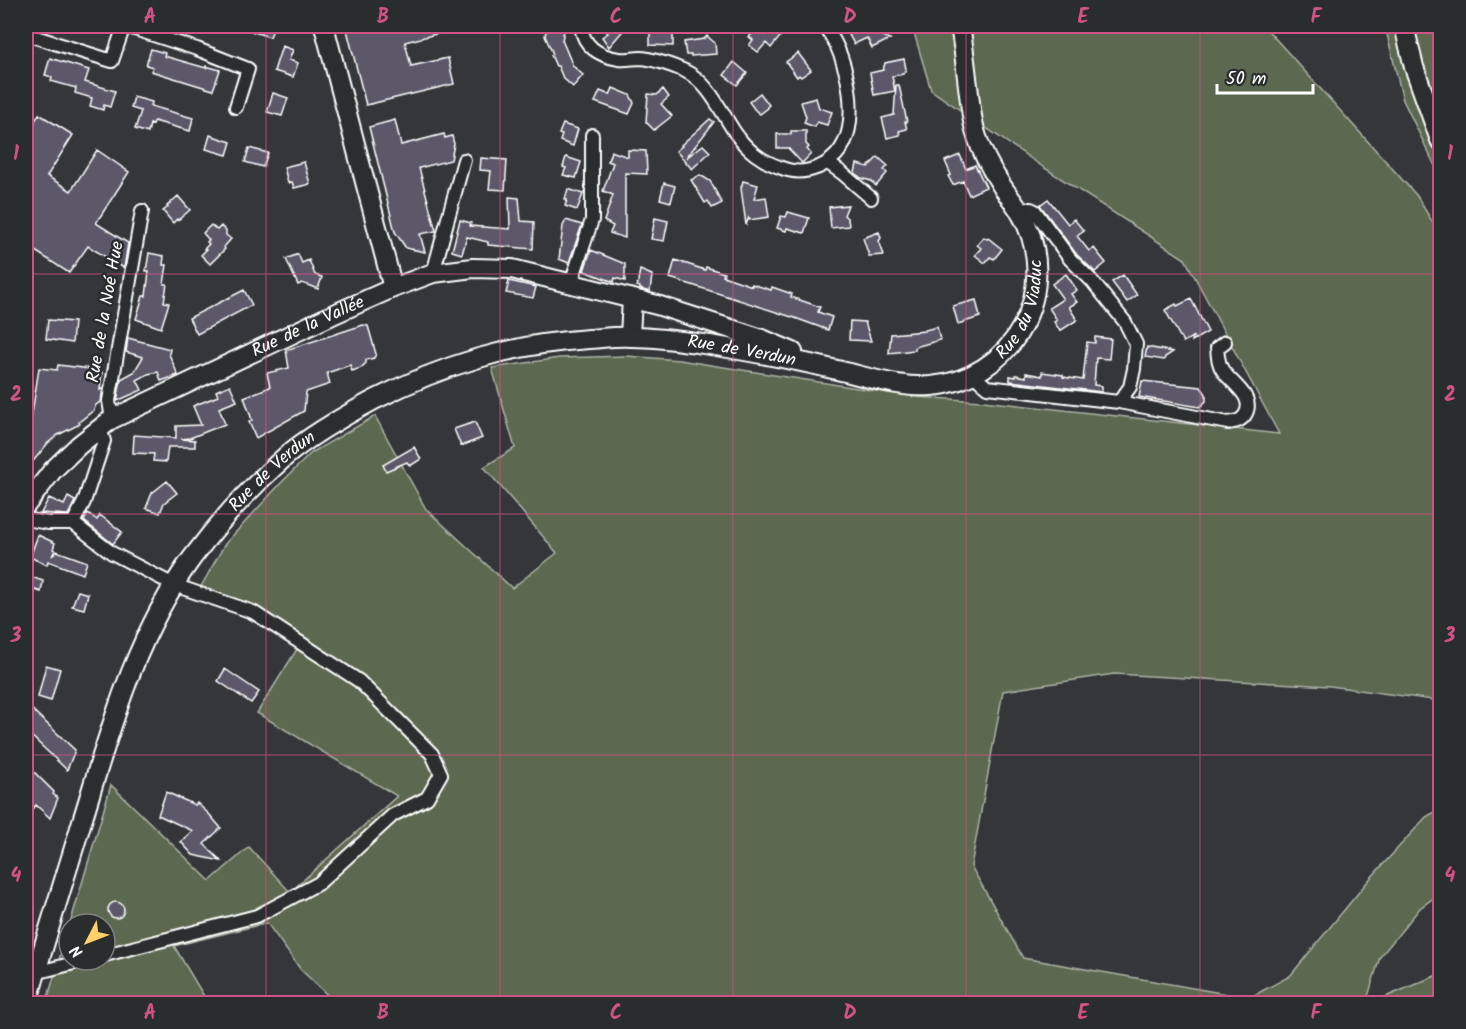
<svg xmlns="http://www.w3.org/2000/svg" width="1466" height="1029" font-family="Kalam,sans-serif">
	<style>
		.green { fill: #5c684f; stroke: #aeb4a7; stroke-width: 1.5 }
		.building { fill: #5b596b; stroke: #fff; stroke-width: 1.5 }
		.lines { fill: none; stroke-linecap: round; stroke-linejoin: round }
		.street-casing { stroke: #fff; stroke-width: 16 }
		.secondary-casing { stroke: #fff; stroke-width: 22 }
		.street { stroke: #2a2d2e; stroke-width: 12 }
		.secondary { stroke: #2a2d2e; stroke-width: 18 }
		.grid { fill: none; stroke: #d15284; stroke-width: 1.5; stroke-opacity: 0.55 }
		.labels { text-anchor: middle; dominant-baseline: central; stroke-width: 5; stroke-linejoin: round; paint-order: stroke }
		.street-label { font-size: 18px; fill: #fff; stroke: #2a2d2e }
		.neatline { fill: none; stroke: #d15284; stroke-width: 2 }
		.grid-label { font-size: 20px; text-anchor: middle; font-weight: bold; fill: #d15284 }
	</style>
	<rect width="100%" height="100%" fill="#34363a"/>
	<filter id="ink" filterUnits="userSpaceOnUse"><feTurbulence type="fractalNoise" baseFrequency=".0167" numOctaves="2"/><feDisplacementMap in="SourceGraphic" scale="12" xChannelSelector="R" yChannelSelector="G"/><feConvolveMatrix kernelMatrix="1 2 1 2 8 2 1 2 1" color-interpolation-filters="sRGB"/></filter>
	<g filter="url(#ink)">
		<path class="green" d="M912 26H1264L1417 196 1440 235V701L1330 686 1114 674 1003 691 971 866 1023 958 1249 998 1290 976 1368 881 1426 817 1440 809V893L1420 908 1380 957 1366 1003H336L301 970 267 923 174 946 208 1003 46 1004 69 926V960H105V924H70L111 785 210 881 249 847 290 892 397 796 257 713 299 646 238 613 195 597 225 544 281 483 311 453 375 416 426 509 512 588 557 553 484 467 515 448 492 368 559 358 626 356 679 360 915 397 983 401 1279 434 1185 259 1043 167 931 90Z
			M1385 26H1440V168L1437 170 1403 100Z
			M1440 974V1003H1371Z"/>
		<path class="building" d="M241 26H274L270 37 241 28Z
			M346 26H456V29L405 42 411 66 448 58 454 84 366 105Z
			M547 26H565L562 40 573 66 583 75 573 87 563 78 558 66H556L551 55 553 54 545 36Z
			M602 26H627L609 47 602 37 608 33Z
			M759 26H776L784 32 771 48 766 43 758 52 749 45 753 40 749 37Z
			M863 26H873L879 35 890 39 872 48 867 38 854 44 848 33Z
			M650 32 673 33V46L650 45Z
			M707 36 715 43 716 54 691 56V55H686L684 42 704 39Z
			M282 46 293 50 289 60 298 63 293 77 274 71Z
			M151 49 165 53 164 56 206 68V66L220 70 213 90 151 71 153 67 146 65Z
			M798 53 811 70 801 77 799 75 797 77 786 62Z
			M50 58 89 70 85 82 115 91 110 107 104 105 103 110 90 106 92 98 75 93 76 88 51 81 52 77 45 75Z
			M904 59 906 69 903 74 892 76 895 91 874 95 870 73 883 70 885 63Z
			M734 62 747 73 737 85 724 75Z
			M896 85H899L907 122H905L907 129 899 131 900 135 887 138 882 118 894 115Z
			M613 88 630 95 634 103 629 114 595 102 600 91 610 95Z
			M663 89 669 97 661 104 672 116 654 130 646 122 648 94 657 95Z
			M273 93 288 98 282 116 267 112Z
			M760 93 769 105 767 107 768 108 760 114 755 110 749 102Z
			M134 97 152 102 151 106 193 118 190 131 154 121 153 125 150 124 148 133 135 129 141 111 131 108Z
			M816 98 819 108 832 112 827 125 817 122 815 127 804 123 806 117 801 102Z
			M39 114 73 135 47 176 71 191 97 150 129 172 96 223 128 243 124 268 88 246 69 273 26 245V135Z
			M710 119 714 122 686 158 703 145 710 152 692 169 676 151 682 146 681 145Z
			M395 120 401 145 444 134 445 138 452 136 454 144 451 160 419 168 436 231 420 234 425 252 406 248 395 232 369 127Z
			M563 124 578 129 573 146 560 141 562 135 559 134Z
			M791 131H806V144L809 147 807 149 811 154 802 163 788 148H777V134H791Z
			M210 135 231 142 227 155 206 149Z
			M249 148 268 153 263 167 245 162Z
			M628 150 646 151 647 174 625 173V238L610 233 613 226 604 221 613 195 603 191 613 163 608 161 611 151 628 157Z
			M960 155 966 169 975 165 986 187 969 195 963 181 953 185 948 176 951 175 945 161Z
			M566 157 581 162 576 178 563 175 566 168 563 167Z
			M878 157 888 166 884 170 887 173 876 186 871 181 861 178 855 173 857 164 868 167Z
			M481 158 507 160 505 190 489 189 491 171 480 170Z
			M304 162 310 184 294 188 292 182 288 183 284 167Z
			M700 175 710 181 722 203 712 208 708 201 705 203 691 180Z
			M743 181 758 185 754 199 766 197 769 217 749 220V217L746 225 741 188Z
			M664 183 675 186 671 202 660 199Z
			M568 189 583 194 577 210 565 206 567 200 565 199Z
			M178 196 190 210 178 220 177 219 173 223 163 211 168 207 167 206Z
			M509 197 519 198 521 221 534 222 533 249 488 245V242L467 237 462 254 452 251 460 220 471 223 470 226 510 229Z
			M1048 199 1068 224 1074 219 1084 231 1077 236 1089 251 1094 248 1106 263 1095 272 1077 255 1040 205Z
			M848 205 844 215 848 219 849 226 831 228 829 207Z
			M788 212 809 218 804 233 787 228 786 231 777 228 781 216 786 217Z
			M655 218 668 221 664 241 651 239Z
			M566 220 582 225 568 265 569 263 559 259 563 226Z
			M211 225 217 230 221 226 226 231V235L231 239 224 247 225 249 210 264 201 255 206 250 204 249 209 244 207 242 209 240 203 233Z
			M879 232 881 238 879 241 884 255 869 256 863 238Z
			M984 237 987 239 988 238 1002 249 994 259 990 257 985 263 975 255 981 248 977 245Z
			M591 250 625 264V281L615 278 614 282 584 271Z
			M149 253 164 256 163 265H167L164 284H167L164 302 169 303 161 328 136 319 143 296H146L149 271H146Z
			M298 254 302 263 309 260 315 275 322 277 318 289 302 283 298 285 286 259Z
			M675 260 705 270 706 267 724 273 723 276 752 286V284L771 290 772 287 792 294 791 297 820 307 818 312 832 317 828 330 795 318 670 278Z
			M640 270 652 275 650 292 640 289V287L637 286Z
			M1066 274 1077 290 1071 294 1077 302 1069 307 1077 320 1060 331 1054 322 1057 320 1049 308 1063 299 1052 284Z
			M1123 275 1137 295 1127 302 1112 282Z
			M509 281 536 287 533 298 506 293Z
			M244 290 252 305 197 334 189 318Z
			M1191 299 1208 332 1192 341 1193 337 1183 342 1165 310 1176 304 1177 306Z
			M976 300 980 317 958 324 953 306Z
			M48 320 74 322 72 343 46 339Z
			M850 321 865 322 871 341 849 340Z
			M363 325 368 326 376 354 374 358 366 360V363L361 368 352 371 350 365 327 373 330 384 306 392 304 411 256 438 249 422 252 420 244 397 270 387 267 373 289 368 286 350Z
			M937 327 940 340 915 347V350L889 353 891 334 925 331V330Z
			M1095 337 1111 339 1109 359 1096 358 1094 385 1102 386V392L1010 381V376L1016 377V375L1026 377V373L1042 376V372L1063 375V377L1083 380 1087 342 1095 343Z
			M128 338 170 349 169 354 178 375 161 381 158 372 148 374 137 380 142 390 117 401 121 379 134 372 143 357 126 352Z
			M1147 347 1173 352 1165 357 1164 360 1145 357Z
			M58 365 91 369V370L102 372 100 390 103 388 101 401 95 406 94 410 79 422 80 424 58 435 48 443 26 470V453L39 368 57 370Z
			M1142 381 1201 387 1206 394V401L1200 407 1139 397Z
			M230 385 237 401 219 408 225 424 190 438 181 439 195 440V447H168L166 462 153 461 154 454 133 453 134 435 176 438V426L201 425 193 406 218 396 216 391Z
			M475 422 482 438 461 446 454 429Z
			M414 447 421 459 410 466 407 462 386 471 383 465Z
			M167 481 177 493 164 503 160 513 146 508 152 493Z
			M68 497 75 501 68 515 41 513 49 498 64 505Z
			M88 513 97 520 100 515 122 532 113 544 84 521Z
			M38 535 55 543 53 549 55 550 52 556 57 551 87 562 83 574 48 561 47 565 30 557Z
			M26 575 43 581 41 592 26 587Z
			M78 591 88 594 84 609 72 606Z
			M46 665 60 669 51 701 38 697Z
			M225 669 259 692 251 703 218 681Z
			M26 704 75 750 67 770 26 731Z
			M26 764 54 792 53 794 58 798 50 818 36 805 26 816Z
			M166 792 195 805 197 803 209 814 221 828 204 844 221 861 193 855 181 842 193 831 158 815Z
			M108 910a8 8 0 1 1 16 0a8 8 0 1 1-16 0Z"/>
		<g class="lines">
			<defs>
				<path id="street" d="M125 26 197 49 248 69 236 107
					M581 26C583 46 599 56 619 59 626 60 634 58 641 58 654 59 674 66 685 71 709 82 722 114 736 134 746 149 762 161 779 167 794 173 804 173 819 167 839 158 848 142 850 121 853 91 843 48 824 26
					M26 34 112 61 124 26
					M828 163 842 173 871 198
					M433 273 464 160
					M571 283 592 220V135
					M973 375 987 387 1119 402 1130 387 1134 369 1136 344 1125 322 1092 281 1070 259 1035 211C1029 207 1026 209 1021 213
					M1119 402 1228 423C1235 422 1241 421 1245 415 1256 397 1232 384 1223 371 1218 364 1218 357 1217 348L1225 342
					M112 419 109 401 142 211
					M26 519 48 523H73L112 553 174 585 253 612 359 681 432 754 441 774 427 798 393 815 319 883 257 916 105 955
					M73 523 84 502 104 441 100 429
					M26 972 35 973 86 960"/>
				<g id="secondary">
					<path d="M324 26 393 288"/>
					<path d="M1404 26 1414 67 1440 140"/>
					<path d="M630 336 632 299"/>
					<path id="s1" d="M26 505 53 470 79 445 112 419 332 315 393 288 433 273 473 268 512 269 657 305 762 339 793 352"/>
					<path id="s2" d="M27 1004C44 942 64 882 82 821 110 730 135 636 192 558 219 522 252 486 286 456 312 434 344 416 374 400 443 365 511 344 589 339 603 338 618 336 632 337 658 337 684 341 710 345 752 352 795 360 837 370 868 377 899 388 931 386 968 383 1004 361 1022 327 1042 291 1041 247 1020 212 1014 202 1006 193 1000 183 991 169 982 153 977 137 972 123 971 109 969 94 966 71 964 48 960 26"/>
				</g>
			</defs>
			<use href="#street" class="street-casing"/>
			<use href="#secondary" class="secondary-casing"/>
			<use href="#street" class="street"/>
			<use href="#secondary" class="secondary"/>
		</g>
	</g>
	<path class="grid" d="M266 26V1004M500 26V1004M733 26V1004M966 26V1004M1200 26V1004M26 274H1440M26 514H1440M26 755H1440"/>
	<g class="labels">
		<g class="street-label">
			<text stroke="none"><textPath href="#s2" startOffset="1422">Rue du Viaduc</textPath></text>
			<text transform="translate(106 312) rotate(-80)">Rue de la Noé Hue</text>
			<text stroke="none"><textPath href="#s1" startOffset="339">Rue de la Vallée</textPath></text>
			<text stroke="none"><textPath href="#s2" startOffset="1100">Rue de Verdun</textPath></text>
			<text stroke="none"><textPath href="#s2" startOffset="596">Rue de Verdun</textPath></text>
		</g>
	</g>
	<rect width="1466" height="1029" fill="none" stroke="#2a2d2e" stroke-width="66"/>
	<g transform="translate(87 942) rotate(228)"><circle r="28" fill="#2a2d2e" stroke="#7f8182" stroke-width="1.5"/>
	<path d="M0-4.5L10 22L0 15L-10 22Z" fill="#ffd166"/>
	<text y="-9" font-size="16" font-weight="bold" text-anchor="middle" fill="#ffffff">N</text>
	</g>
	<path d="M1217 84v9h96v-9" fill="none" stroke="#ffffff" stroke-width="3"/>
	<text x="1226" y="84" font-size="18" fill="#ffffff" stroke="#2a2d2e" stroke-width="4.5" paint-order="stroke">50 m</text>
	<rect x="33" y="33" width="1400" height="963" class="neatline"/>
	<g class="grid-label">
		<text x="150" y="23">A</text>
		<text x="383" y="23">B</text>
		<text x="616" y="23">C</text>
		<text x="850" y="23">D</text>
		<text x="1083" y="23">E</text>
		<text x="1316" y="23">F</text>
		<text x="16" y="160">1</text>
		<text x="1450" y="160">1</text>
		<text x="16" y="401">2</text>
		<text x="1450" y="401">2</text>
		<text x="16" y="642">3</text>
		<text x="1450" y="642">3</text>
		<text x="16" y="882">4</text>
		<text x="1450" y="882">4</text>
		<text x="150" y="1019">A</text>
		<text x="383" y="1019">B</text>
		<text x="616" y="1019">C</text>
		<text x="850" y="1019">D</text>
		<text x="1083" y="1019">E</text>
		<text x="1316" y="1019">F</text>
	</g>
</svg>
